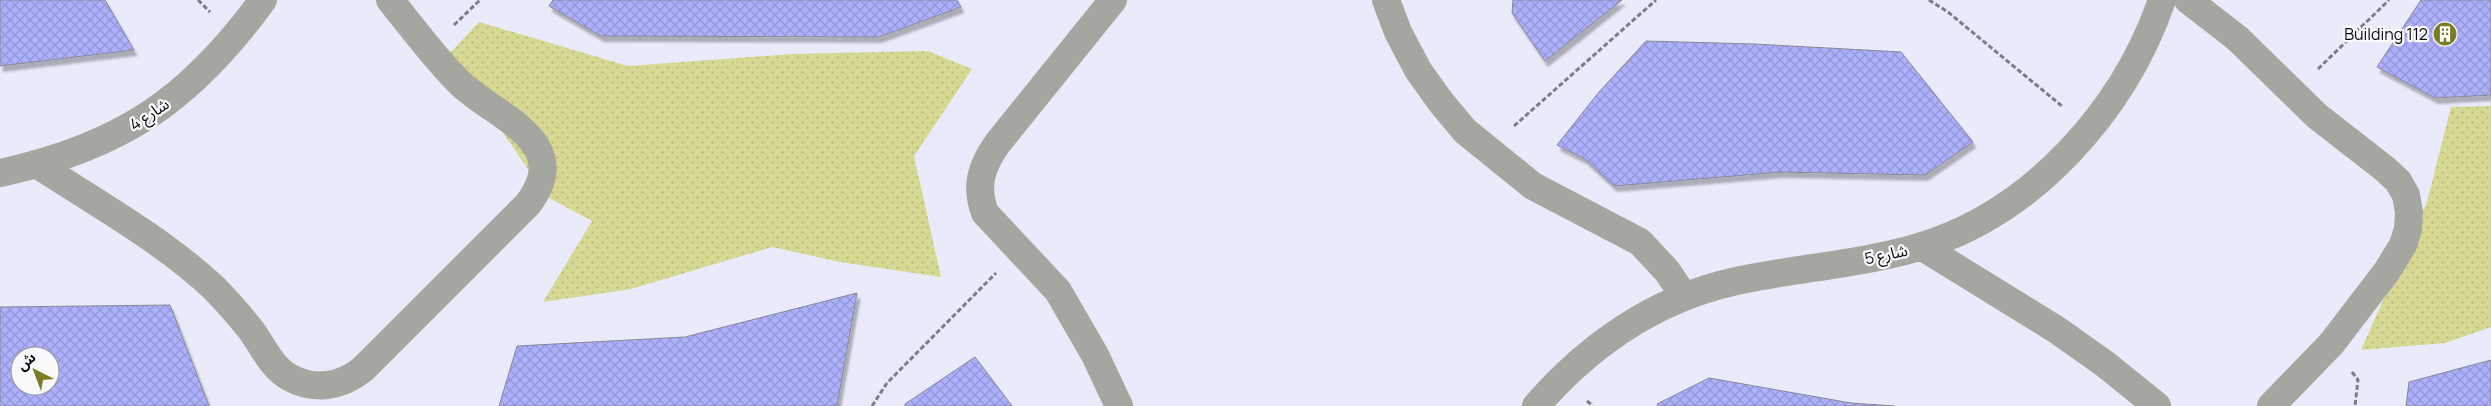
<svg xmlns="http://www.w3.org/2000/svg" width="2491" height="406" font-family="Manrope,'Noto Sans Arabic',sans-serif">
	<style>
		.grass { fill: url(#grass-dots) }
		.building { fill: url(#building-cross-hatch); stroke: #868795; fill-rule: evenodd; filter: url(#shadow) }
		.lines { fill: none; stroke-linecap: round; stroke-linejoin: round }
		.path { stroke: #7c7d87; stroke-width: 3; stroke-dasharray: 5 2.5; stroke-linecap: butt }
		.minor { stroke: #a5a69f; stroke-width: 28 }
		.labels { text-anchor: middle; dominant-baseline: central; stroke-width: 4.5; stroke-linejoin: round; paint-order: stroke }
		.poi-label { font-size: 16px; fill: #0a0b10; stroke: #f9f9fc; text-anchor: end }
		.street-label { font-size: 16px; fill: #0a0b10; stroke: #f9f9fc }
	</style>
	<defs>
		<pattern id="grass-dots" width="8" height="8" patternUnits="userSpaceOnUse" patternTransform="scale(1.25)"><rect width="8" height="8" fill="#d6d893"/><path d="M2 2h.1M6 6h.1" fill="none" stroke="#b6b87e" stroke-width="1.8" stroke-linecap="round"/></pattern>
		<pattern id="building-cross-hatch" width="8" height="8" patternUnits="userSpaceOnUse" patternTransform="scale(1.25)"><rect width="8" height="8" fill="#adb0fb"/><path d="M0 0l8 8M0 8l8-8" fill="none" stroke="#9496d6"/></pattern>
		<filter id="shadow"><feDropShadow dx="3" dy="5.5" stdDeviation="1" flood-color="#0004"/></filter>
	</defs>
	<rect width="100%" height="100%" fill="#eaebfa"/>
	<path class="grass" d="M479 22 628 66 792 54 928 51 972 69 914 156 941 277 840 262 772 247 631 289 543 302 592 221 547 197 449 54Z
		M2491 106V327L2445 343 2361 350 2427 202 2451 107Z"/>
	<path class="building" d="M0 0H105L134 50 0 66Z
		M553 0H957L961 7 879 37 601 36 549 6Z
		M1513 0H1622L1545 61 1512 13Z
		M2421 0H2491V95L2435 98 2377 67Z
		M1646 41 1754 44 1901 52 1973 142 1925 175 1781 172 1614 186 1585 159 1557 145 1599 92Z
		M857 293 837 406H499L517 346 685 337Z
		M170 305 209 406H0V307ZM20 356H50V386H20Z
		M975 357 1012 406H905V404Z
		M2491 360V406H2406L2409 382Z
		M1709 378 1851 403 1894 406H1658L1657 404Z"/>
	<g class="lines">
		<path class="path" d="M198 0 210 12
			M1929 0 1948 12 2063 107
			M454 25 480 0
			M2318 69 2389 0
			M1514 126 1656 0
			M2352 372 2358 380 2355 406
			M1587 401 1593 406
			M872 406 887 383 996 273"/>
		<path class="minor" d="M1113 0 997 144C981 167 975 186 985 213L1058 291 1095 355 1119 406
			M1386 0 1398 32 1418 70 1440 101 1465 131 1533 186 1640 242 1667 271 1684 296
			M2188 0 2237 38 2317 116 2385 169 2398 181 2406 195 2409 212 2408 229 2403 245 2387 271 2332 343 2271 406
			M38 165C98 204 161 239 213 287 226 300 239 315 251 330 263 346 271 367 289 377 314 391 341 387 363 369L528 204C575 142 497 118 461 84 435 59 413 28 390 0
			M0 173C121 147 190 100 263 0
			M1921 246 2057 330 2105 364 2157 406
			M1536 406C1588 346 1654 300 1732 282 1794 268 1858 265 1919 247 2033 213 2124 110 2162 0"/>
	</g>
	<defs>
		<symbol id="building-disc" viewBox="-11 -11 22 22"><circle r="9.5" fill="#7a7b23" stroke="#f9f9fc"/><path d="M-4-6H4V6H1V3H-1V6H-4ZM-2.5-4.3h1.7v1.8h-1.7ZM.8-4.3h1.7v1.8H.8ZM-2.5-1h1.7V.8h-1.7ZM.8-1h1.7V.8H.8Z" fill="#fff"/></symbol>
	</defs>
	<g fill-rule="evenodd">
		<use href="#building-disc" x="2431" y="20" width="28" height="28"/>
	</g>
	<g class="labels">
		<g class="poi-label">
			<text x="2428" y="34">Building 112</text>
		</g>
		<g class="street-label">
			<text transform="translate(149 114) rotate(-34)">شارع 4</text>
			<text transform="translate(1886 254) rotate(-12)">شارع 5</text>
		</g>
	</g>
	<g transform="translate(35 371) rotate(318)"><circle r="24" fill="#f9f9fc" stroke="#999a9e"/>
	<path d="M0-4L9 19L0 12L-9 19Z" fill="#7a7b23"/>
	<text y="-8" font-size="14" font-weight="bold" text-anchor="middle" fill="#0a0b10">ش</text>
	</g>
</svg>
